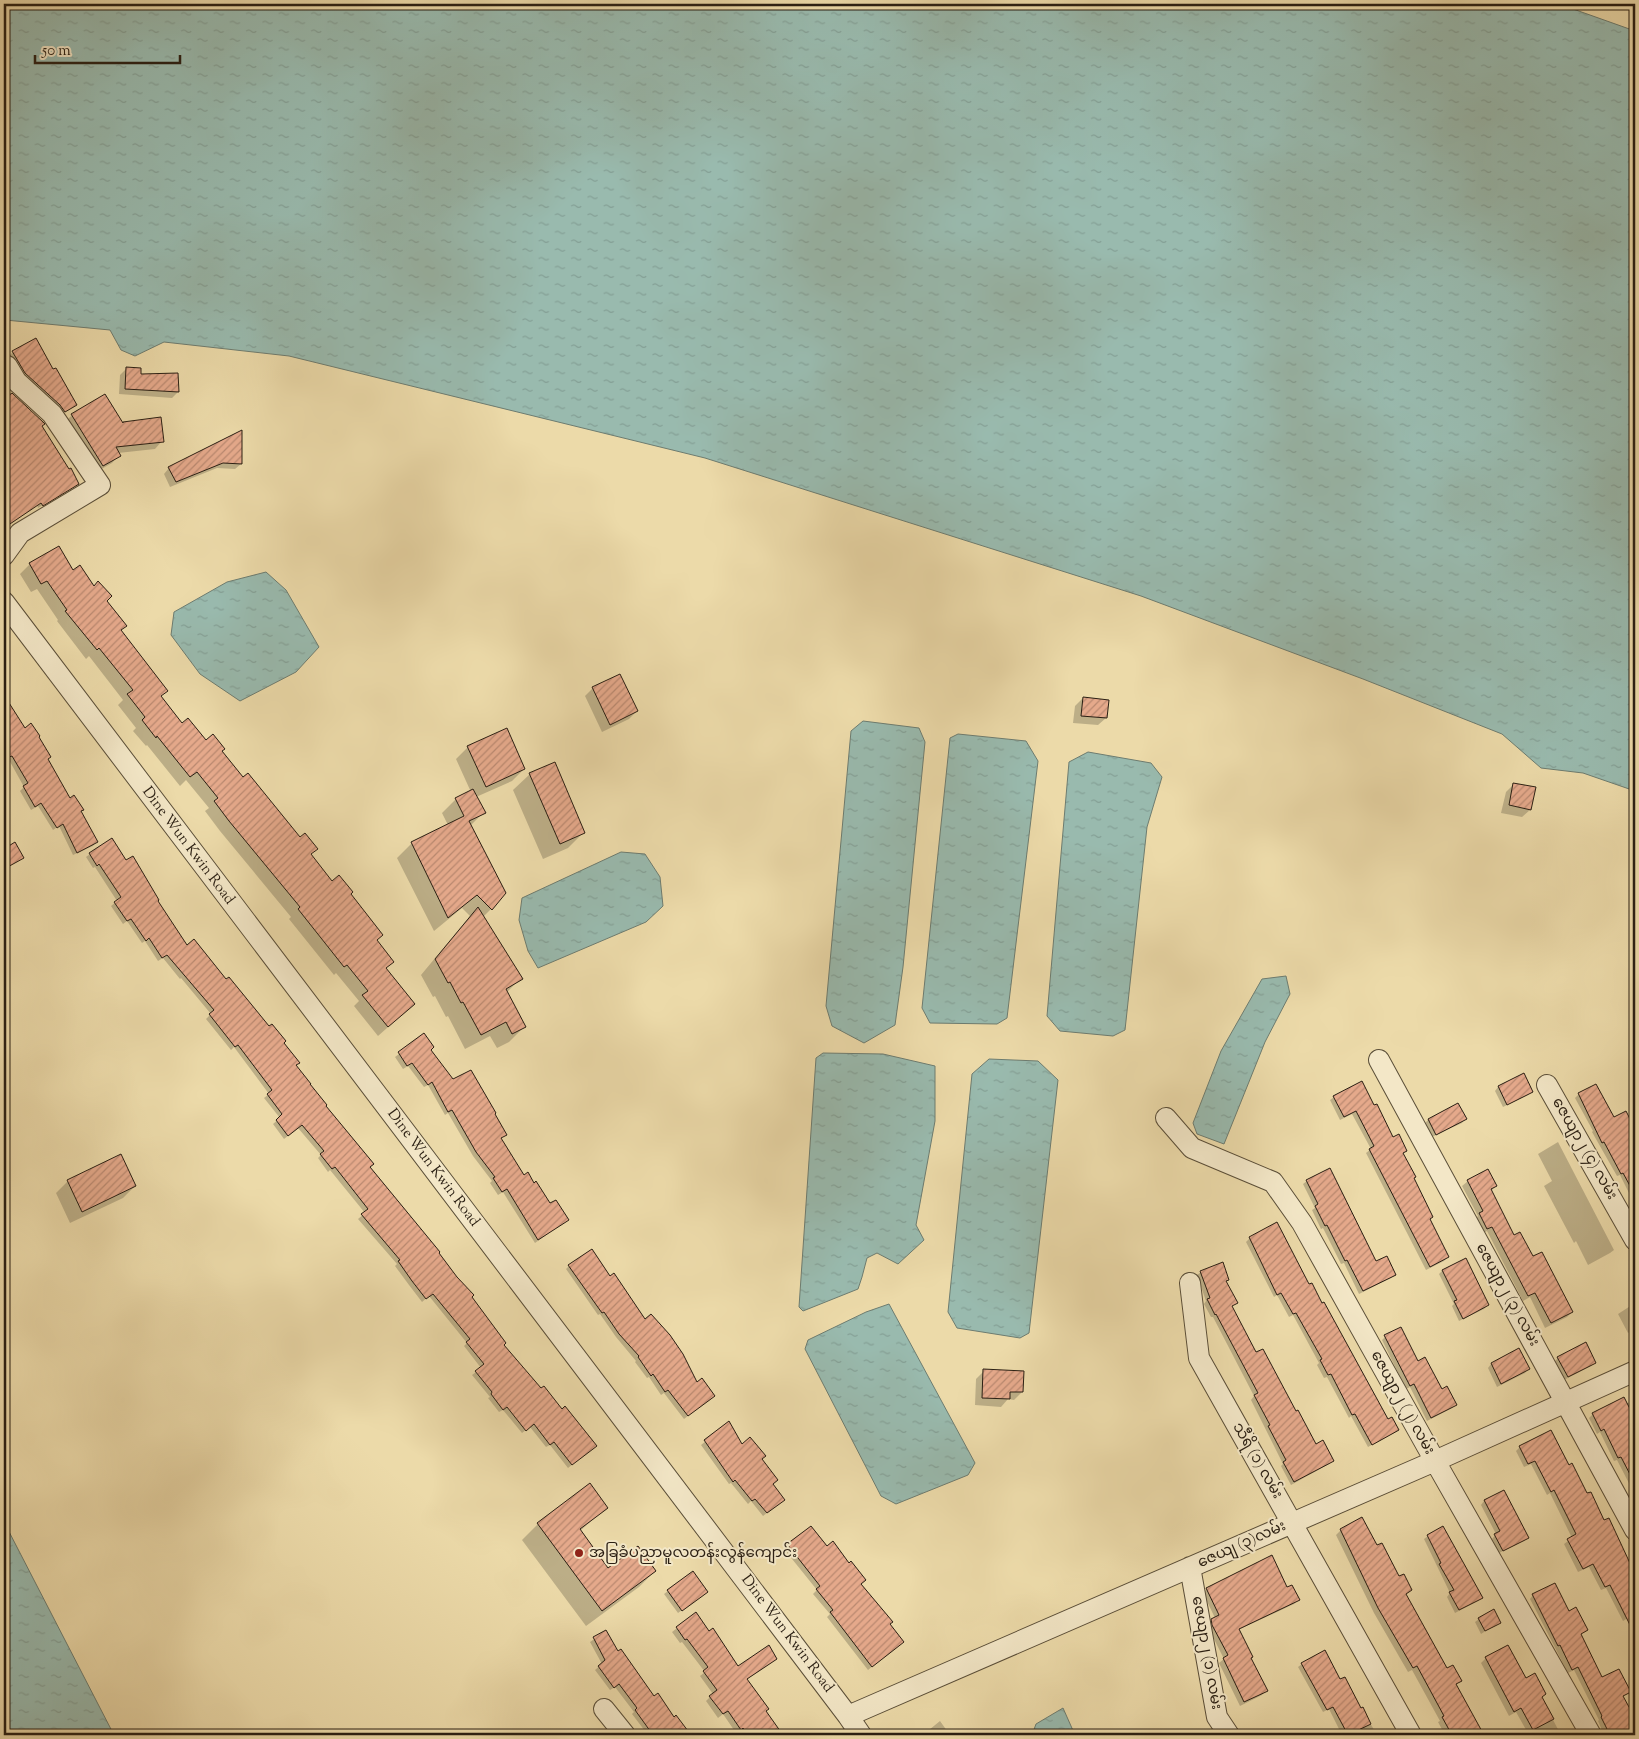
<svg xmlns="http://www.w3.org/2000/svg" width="1639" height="1739" font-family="'Sorts Mill Goudy','Noto Sans Myanmar',serif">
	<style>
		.water { fill: url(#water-ripples); stroke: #6d7c70 }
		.shadow { fill: #0003 }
		.building { fill: url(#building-hatch); stroke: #2a1f13 }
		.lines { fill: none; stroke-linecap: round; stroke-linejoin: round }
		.minor-casing { stroke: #5a4e38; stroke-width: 22 }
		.minor { stroke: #f3e7c7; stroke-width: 20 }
		.poi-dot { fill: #8f2418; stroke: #f3e7c7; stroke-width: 2 }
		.labels { text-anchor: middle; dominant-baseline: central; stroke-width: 4; stroke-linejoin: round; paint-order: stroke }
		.street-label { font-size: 15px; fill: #2a1f13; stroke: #f3e7c7 }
		.poi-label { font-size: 15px; fill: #2a1f13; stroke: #f3e7c7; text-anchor: start }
	</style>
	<defs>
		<pattern id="water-ripples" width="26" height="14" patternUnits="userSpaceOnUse" patternTransform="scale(1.25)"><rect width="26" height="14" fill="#99baae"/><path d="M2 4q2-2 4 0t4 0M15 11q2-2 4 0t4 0" fill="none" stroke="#849f95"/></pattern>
		<pattern id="building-hatch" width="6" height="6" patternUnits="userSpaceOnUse" patternTransform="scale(1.25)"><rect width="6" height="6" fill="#e5a98b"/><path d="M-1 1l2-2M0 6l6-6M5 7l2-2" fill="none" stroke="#ba8970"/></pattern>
	</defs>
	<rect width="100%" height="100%" fill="#ecdaa9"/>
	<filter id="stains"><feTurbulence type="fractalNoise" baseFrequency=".004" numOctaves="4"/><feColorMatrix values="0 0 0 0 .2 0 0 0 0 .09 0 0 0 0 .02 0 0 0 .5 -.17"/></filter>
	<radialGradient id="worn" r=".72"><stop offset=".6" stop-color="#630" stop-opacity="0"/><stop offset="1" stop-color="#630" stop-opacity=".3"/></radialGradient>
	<path class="water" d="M4 4H1559L1635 31V791L1583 773 1541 768 1502 734 1363 679 1141 596 705 458 289 356 164 342 135 356 121 350 110 330 5 320 6 357 4 356Z
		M266 572 286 590 319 647 296 672 240 701 200 674 171 635 174 612 227 582Z
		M863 721 919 728 925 742 903 967 895 1025 864 1043 832 1026 826 1006 851 731Z
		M958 734 1026 741 1038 761 1007 1018 997 1024 930 1023 922 1008 950 738Z
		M1088 752 1151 763 1162 777 1147 827 1125 1030 1113 1036 1060 1031 1047 1016 1069 762Z
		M621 852 645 854 660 877 663 906 646 922 538 968 528 951 519 920 522 898Z
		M1286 976 1290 994 1265 1042 1224 1144 1197 1134 1193 1123 1221 1051 1262 979Z
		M823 1053 883 1054 935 1066V1121L916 1225 924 1240 898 1264 877 1253 867 1258 862 1277 858 1289 803 1311 799 1307 816 1058Z
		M989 1059 1038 1061 1058 1080 1029 1333 1020 1338 957 1328 948 1312 972 1074Z
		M889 1304 975 1463 968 1475 896 1504 881 1496 805 1349 808 1340 866 1312Z
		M4 1522 114 1735H4Z
		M1063 1708 1075 1735H1032L1036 1724Z"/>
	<path class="shadow" d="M13 352 52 371 75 405 61 415 22 377 9 356Z
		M127 368 139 375 177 374 178 392 172 398 119 394 120 375Z
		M4 395 50 466 78 483 38 508 37 505 4 528V463L17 455 4 437Z
		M72 415 122 424 162 441 155 449 118 453 119 455 112 463 96 472 65 422Z
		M241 432V464L235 469 217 468 170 487 164 474 169 468Z
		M30 564 73 572 105 601 120 631 160 697 182 725 221 751 243 779 300 838 316 849 310 855 332 882 349 895 376 941 393 962 385 969 414 1004 378 1036 354 1006 359 1001 336 973 334 975 289 919 291 917 220 831 205 811 209 808 186 780 180 786 147 745 146 746 133 731 136 728 118 705 123 700 89 656 86 659 57 621 58 620 37 589 31 592 20 574Z
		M593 688 637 711 629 719 602 732 585 696Z
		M4 697 24 730 47 760 96 842 93 846 73 855 59 826 53 830 38 806 31 810 20 791 24 787 8 758 5 760 4 758Z
		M1083 698 1106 718 1098 725 1073 723 1075 706Z
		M468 747 524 769 512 781 476 797 484 812 470 826 491 909 483 917 521 978 506 993 524 1027 509 1042 497 1048 490 1036 465 1049 448 1016 446 1017 435 996 433 997 421 975 470 916 462 908 434 931 397 858 412 843 448 825 442 813 456 799 471 792 456 759Z
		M554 764 584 832 568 848 543 859 513 790 530 774Z
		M1514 784 1530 810 1522 817 1501 813 1506 792Z
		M90 854 126 862 156 901 187 947 226 980 282 1043 295 1065 369 1167 470 1297 502 1345 592 1449 568 1468 550 1445 546 1447 530 1427 522 1433 503 1410 499 1412 488 1398 490 1397 472 1375 481 1368 464 1346 467 1343 429 1296 422 1302 409 1285 395 1266 397 1264 358 1219 365 1213 330 1170 328 1172 318 1158 321 1155 298 1128 284 1139 273 1124 280 1118 264 1098 269 1094 234 1047 231 1050 206 1019 211 1014 181 978 180 979 163 958 158 961 145 941 142 943 127 921 123 924 111 906 117 901 95 867 93 868 86 857Z
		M424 1035 430 1050 453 1081 494 1114 505 1135 500 1139 523 1176 550 1205 567 1220 535 1243 503 1192 498 1195 490 1183 492 1181 473 1156 448 1113 445 1115 428 1085 424 1087 408 1066 403 1069 395 1057Z
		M1523 1075 1532 1091 1528 1095 1503 1107 1495 1091 1498 1087Z
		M1361 1083 1402 1154 1429 1220 1448 1257 1444 1261 1426 1270 1366 1153 1371 1149 1352 1114 1340 1120 1330 1100 1334 1097Z
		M1579 1094 1614 1119 1625 1113 1635 1132V1205L1620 1175 1617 1176 1592 1132 1593 1131 1575 1098Z
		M1465 1119 1462 1123 1432 1137 1425 1123 1428 1120Z
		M1558 1142 1614 1250 1610 1253 1588 1265 1576 1241 1574 1243 1544 1186 1552 1181 1538 1154Z
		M68 1181 135 1186 123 1198 70 1223 56 1193Z
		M1307 1181 1376 1263 1395 1275 1391 1278 1359 1294 1344 1263 1341 1264 1323 1228 1321 1229 1312 1210 1315 1208 1303 1184Z
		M1468 1181 1496 1186 1491 1191 1513 1237 1532 1258 1572 1312 1567 1317 1545 1328 1530 1297 1523 1301 1487 1231 1482 1234 1475 1219 1478 1216 1462 1186Z
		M1250 1238 1308 1286 1387 1421 1397 1430 1394 1433 1368 1447 1351 1416 1349 1418 1327 1377 1324 1378 1317 1365 1319 1363 1293 1315 1289 1317 1277 1295 1274 1297 1246 1242Z
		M569 1266 609 1277 696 1384 710 1399 684 1419 664 1393 661 1395 649 1377 647 1378 635 1362 636 1361 616 1337 600 1314 598 1315 566 1269Z
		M1442 1271 1488 1305 1484 1309 1459 1321 1452 1306 1454 1304 1439 1274Z
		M1201 1272 1228 1280 1226 1282 1236 1302 1231 1307 1256 1354 1315 1446 1332 1460 1329 1464 1291 1485 1281 1466 1283 1464 1251 1400 1254 1396 1213 1317H1211L1204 1304 1206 1301 1197 1275Z
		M1635 1303V1329L1628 1333 1618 1314Z
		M1385 1337 1417 1362 1441 1391 1455 1405 1452 1408 1427 1421 1410 1387 1406 1389 1382 1340Z
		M1519 1350 1528 1369 1525 1373 1497 1387 1488 1368 1491 1364Z
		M1558 1358 1595 1362 1591 1366 1564 1380 1555 1361Z
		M984 1371 1022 1392 1014 1400 1008 1399 1001 1407 975 1405 976 1379Z
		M1635 1399V1495L1617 1460 1614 1461 1600 1432 1597 1434 1589 1418 1593 1414 1626 1404Z
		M728 1423 741 1445 761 1460 780 1503 763 1516 751 1501 748 1504 731 1483 729 1484 701 1445Z
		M1520 1447 1568 1467 1604 1522 1608 1520 1635 1577V1633L1628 1618 1623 1621 1606 1588 1601 1590 1589 1567 1578 1572 1564 1544 1572 1538 1550 1493 1547 1495 1531 1464 1524 1467 1516 1451Z
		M1503 1492 1528 1537 1524 1541 1499 1553 1492 1539 1496 1534 1481 1505 1484 1501Z
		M606 1508 580 1531 608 1570 655 1571 639 1587 586 1626 522 1540 538 1524Z
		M811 1527 859 1584 889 1624 899 1645 868 1670 827 1617 830 1614 813 1594 817 1590 784 1549Z
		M1341 1530 1377 1547 1399 1578 1411 1590 1405 1595 1447 1670 1460 1681 1456 1685 1483 1735H1445L1438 1722 1440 1721 1412 1670 1408 1672 1374 1613 1336 1535Z
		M1428 1536 1482 1597 1478 1601 1455 1613 1447 1597 1450 1593 1424 1539Z
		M1207 1589H1287L1298 1600 1294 1604 1238 1630 1266 1690 1262 1695 1240 1706 1219 1663 1224 1659 1209 1629 1208 1624 1215 1618 1203 1593Z
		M668 1591 703 1595 678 1613 664 1594Z
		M1533 1595 1569 1613 1587 1630 1580 1635 1602 1679 1629 1692 1623 1697 1635 1721V1735H1604L1598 1721 1599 1720 1574 1670 1568 1673 1530 1599Z
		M695 1614 738 1667 776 1659 746 1680 765 1712 782 1735H741L738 1731 736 1733 723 1714 718 1718 706 1701 713 1694 700 1676 705 1672 682 1642 680 1643 672 1632Z
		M1479 1619 1499 1622 1481 1634 1475 1622Z
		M605 1632 617 1653 686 1735H648L632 1714 634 1712 615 1687 610 1690 595 1670 602 1664 590 1642Z
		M1486 1658 1526 1679 1541 1697 1561 1735H1529L1516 1712 1509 1716 1481 1663Z
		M1302 1664 1339 1681 1360 1710 1362 1709 1377 1735H1342L1329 1709 1323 1712 1298 1667Z
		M940 1721 950 1735H922L924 1734Z"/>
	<path class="building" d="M36 338 53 369 56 368 77 405 65 412 60 405 25 373 12 351Z
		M126 367 141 368V374L178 373 179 392 125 389Z
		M12 393 43 422 45 424 42 426 69 469 71 468 79 484 43 506 41 503 4 528V399Z
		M105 394 123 423V422L161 417 164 442 116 447 121 456 103 466 71 414Z
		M242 430V464L223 463 176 482 168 467Z
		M59 546 73 570 80 565 94 586 98 581 112 596 107 601 127 626 121 630 168 691 161 696 182 723 188 718 206 740 213 734 225 749 222 751 243 777 248 773 300 837 305 833 318 849 311 854 332 881 339 875 353 892 351 894 383 935 377 940 394 962 386 968 415 1004 388 1027 362 995 368 991 347 965 344 967 298 909 300 907 229 821 214 801 218 798 197 772 190 777 157 736 156 738 142 720 145 717 127 694 133 690 99 648 97 650 65 611 67 610 47 581 41 584 29 563Z
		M620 674 638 711 610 725 592 687Z
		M4 695 25 728 31 723 40 736 39 737 51 757 48 759 70 798 74 795 84 810 81 811 98 842 77 853 63 824 57 828 41 803 35 807 23 786 28 783 12 756 9 757 4 749Z
		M1083 697 1109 700 1107 718 1081 716Z
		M507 728 525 769 486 787 467 746Z
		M555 762 585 833 560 844 529 773Z
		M1513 783 1536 787 1531 810 1509 805Z
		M473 789 486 813 469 821 506 893 492 910 477 895 448 918 411 842 464 816 455 798Z
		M112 838 126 860 133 856 159 900 158 901 187 945 194 939 226 979 229 977 269 1026 272 1024 286 1041 284 1043 300 1063 296 1065 311 1084H310L327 1105 326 1106 374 1164 370 1167 440 1252 439 1253 457 1277 474 1295 472 1297 506 1343 504 1345 541 1388 544 1386 562 1409 565 1406 597 1446 572 1465 554 1442 550 1445 534 1424 526 1431 507 1407 503 1410 491 1394 492 1392 475 1371 484 1364 466 1342 470 1339 433 1294 426 1299 412 1281 398 1261 400 1260 361 1214 368 1209 335 1167 332 1169 320 1154 324 1151 302 1125 288 1136 276 1120 282 1114 267 1094 272 1090 238 1045 235 1047 209 1014 214 1010 167 955 162 958 149 938 146 941 131 919 127 921 114 902 121 897 99 864 97 866 89 853Z
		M15 842 24 858 4 869V849Z
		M478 907 523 979 506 989 526 1027 512 1034 506 1022 481 1035 463 1002 461 1003 450 982 448 983 435 959Z
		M424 1033 434 1047 431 1050 453 1079 471 1070 496 1113 495 1114 507 1135 501 1138 524 1175 528 1172 534 1183 536 1181 550 1203 556 1200 569 1220 538 1240 507 1189 502 1192 493 1178 495 1177 476 1152 452 1110 448 1112 432 1082 428 1085 412 1063 407 1066 398 1052Z
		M1524 1073 1533 1092 1507 1105 1498 1086Z
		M1362 1081 1374 1105 1377 1104 1393 1137 1399 1134 1407 1151 1403 1153 1416 1177 1414 1178 1433 1217 1430 1219 1449 1257 1430 1267 1369 1149 1374 1146 1356 1111 1344 1117 1333 1096Z
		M1596 1084 1614 1117 1626 1111 1635 1129V1195L1623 1173 1621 1174 1604 1142 1602 1143 1578 1093Z
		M1458 1103 1467 1119 1436 1135 1428 1119Z
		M121 1154 136 1186 82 1212 67 1180Z
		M1330 1168 1376 1261 1387 1256 1396 1275 1363 1291 1347 1260 1345 1261 1327 1225 1325 1226 1315 1206 1318 1204 1306 1180Z
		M1488 1169 1497 1186 1491 1189 1514 1235 1520 1232 1533 1256 1542 1252 1573 1312 1551 1323 1535 1293 1528 1296 1492 1227 1487 1229 1479 1213 1483 1211 1467 1180Z
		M1277 1222 1309 1284 1312 1283 1322 1303 1324 1302 1388 1419 1392 1417 1399 1430 1372 1445 1355 1414 1352 1415 1331 1374 1328 1375 1320 1360 1322 1359 1296 1313 1293 1314 1281 1293 1277 1295 1249 1237Z
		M592 1249 610 1276 614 1273 645 1319 651 1314 670 1335 683 1354 697 1382 702 1378 715 1396 688 1416 668 1390 665 1392 653 1374 651 1376 638 1357 639 1356 619 1334 604 1312 602 1313 568 1265Z
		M1466 1258 1489 1305 1463 1319 1454 1301 1457 1300 1442 1270Z
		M1223 1262 1229 1280 1226 1281 1238 1303 1232 1306 1256 1352 1263 1349 1296 1411 1298 1410 1316 1444 1323 1440 1334 1461 1294 1482 1283 1462 1286 1460 1268 1426 1270 1425 1254 1395 1258 1393 1216 1314 1215 1315 1207 1299 1210 1298 1200 1271Z
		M1401 1327 1418 1361 1425 1357 1442 1389 1447 1386 1457 1405 1431 1418 1414 1384 1410 1386 1384 1335Z
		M1586 1342 1596 1363 1568 1377 1557 1357Z
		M1519 1348 1530 1369 1501 1384 1491 1363Z
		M983 1369 1024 1371 1023 1392H1010V1399L982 1398Z
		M1624 1397 1635 1419V1484L1621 1457 1618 1458 1604 1429 1601 1431 1592 1413Z
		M729 1421 742 1444 750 1437 766 1456 762 1459 778 1480 773 1484 785 1500 767 1513 755 1499 752 1501 735 1480 733 1482 704 1440Z
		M1551 1430 1569 1465 1572 1463 1587 1493 1591 1492 1604 1520 1609 1518 1635 1574V1635L1610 1585 1605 1587 1593 1564 1583 1569 1567 1539 1576 1534 1554 1490 1551 1492 1535 1461 1528 1464 1519 1446Z
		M590 1483 608 1508 580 1529 608 1568 638 1546 656 1571 602 1611 537 1523Z
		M1504 1490 1529 1538 1503 1551 1494 1534 1500 1531 1484 1500Z
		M1362 1517 1377 1545 1382 1543 1399 1576 1404 1574 1412 1590 1406 1594 1447 1668 1453 1665 1462 1681 1456 1684 1484 1735H1452L1442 1717 1444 1716 1417 1666 1413 1668 1378 1608 1340 1529Z
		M811 1526 827 1546 833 1541 849 1563 851 1561 866 1580 861 1584 893 1622 890 1624 904 1642 872 1667 830 1612 833 1610 816 1589 820 1586 787 1544Z
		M1443 1526 1483 1598 1459 1610 1449 1592 1454 1590 1439 1564 1441 1563 1427 1535Z
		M1272 1555 1287 1587 1292 1585 1300 1600 1239 1629 1253 1657 1251 1658 1268 1691 1244 1702 1223 1658 1228 1655 1212 1625 1211 1619 1219 1615 1206 1588Z
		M693 1571 708 1592 682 1611 667 1590Z
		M1555 1583 1569 1611 1576 1607 1588 1630 1581 1634 1602 1677 1619 1669 1631 1692 1623 1696 1635 1718V1735H1610L1601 1717 1602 1716 1578 1667 1572 1670 1560 1645 1558 1646 1532 1594Z
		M1494 1609 1501 1623 1485 1631 1478 1618Z
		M696 1612 709 1631 713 1628 738 1666 769 1645 777 1659 747 1679 769 1709 766 1711 783 1735H748L743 1728 741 1730 728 1711 723 1714 709 1696 717 1690 703 1671 708 1667 687 1639 685 1640 676 1627Z
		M606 1630 618 1651 621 1649 654 1696 658 1693 674 1717 676 1715 691 1735H653L635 1710 637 1708 619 1684 614 1688 598 1666 605 1660 593 1637Z
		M1508 1645 1526 1678 1535 1673 1546 1694 1542 1697 1554 1719 1533 1730 1521 1708 1514 1712 1485 1657Z
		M1325 1650 1340 1679 1345 1677 1361 1708 1363 1707 1371 1724 1348 1735 1333 1707 1327 1710 1301 1663Z"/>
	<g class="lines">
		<defs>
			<path id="minor" d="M4 555 20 533 100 485 52 414 16 381 7 366
				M4 602 848 1716 861 1735
				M1379 1060 1635 1530
				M1547 1085 1635 1240
				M1166 1118 1192 1148 1273 1182 1302 1223 1435 1461 1591 1735
				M1190 1283 1199 1358 1411 1735
				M1190 1567 1217 1717 1229 1735
				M604 1709 625 1735
				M848 1716 1435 1461 1635 1371"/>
		</defs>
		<use href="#minor" class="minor-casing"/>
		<use href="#minor" class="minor"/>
	</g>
	<circle class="poi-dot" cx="579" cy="1553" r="5"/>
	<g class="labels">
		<g class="street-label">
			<text transform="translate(188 846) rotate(53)">Dine Wun Kwin Road</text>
			<text transform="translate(1584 1149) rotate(60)">ဇေယျာ၂ (၄) လမ်း</text>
			<text transform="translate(433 1168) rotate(53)">Dine Wun Kwin Road</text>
			<text transform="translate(1507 1295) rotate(61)">ဇေယျာ၂ (၃) လမ်း</text>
			<text transform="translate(1402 1403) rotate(61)">ဇေယျာ၂ (၂) လမ်း</text>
			<text transform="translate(1257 1461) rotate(60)">သီရိ (၁) လမ်း</text>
			<text transform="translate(1242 1545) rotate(-24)">ဇေယျ (၃)လမ်း</text>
			<text transform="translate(787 1634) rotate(53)">Dine Wun Kwin Road</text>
			<text transform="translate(1206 1653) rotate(80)">ဇေယျာ၂ (၁) လမ်း</text>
		</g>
		<g class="poi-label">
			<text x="589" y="1553">အခြခံပညာမူလတန်းလွန်ကျောင်း</text>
		</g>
	</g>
	<rect width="1639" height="1739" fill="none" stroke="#ecdaa9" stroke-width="20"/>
	<rect x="5" y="5" width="1629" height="1729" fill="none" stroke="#2a1f13" stroke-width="2.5"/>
	<rect x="10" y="10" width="1619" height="1719" fill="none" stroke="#2a1f13"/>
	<path d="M35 55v8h145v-8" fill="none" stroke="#2a1f13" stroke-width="2.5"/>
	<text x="42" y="55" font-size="15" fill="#2a1f13" stroke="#f3e7c7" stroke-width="4" paint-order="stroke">50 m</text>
	<rect width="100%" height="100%" filter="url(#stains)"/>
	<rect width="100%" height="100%" fill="url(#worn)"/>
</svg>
